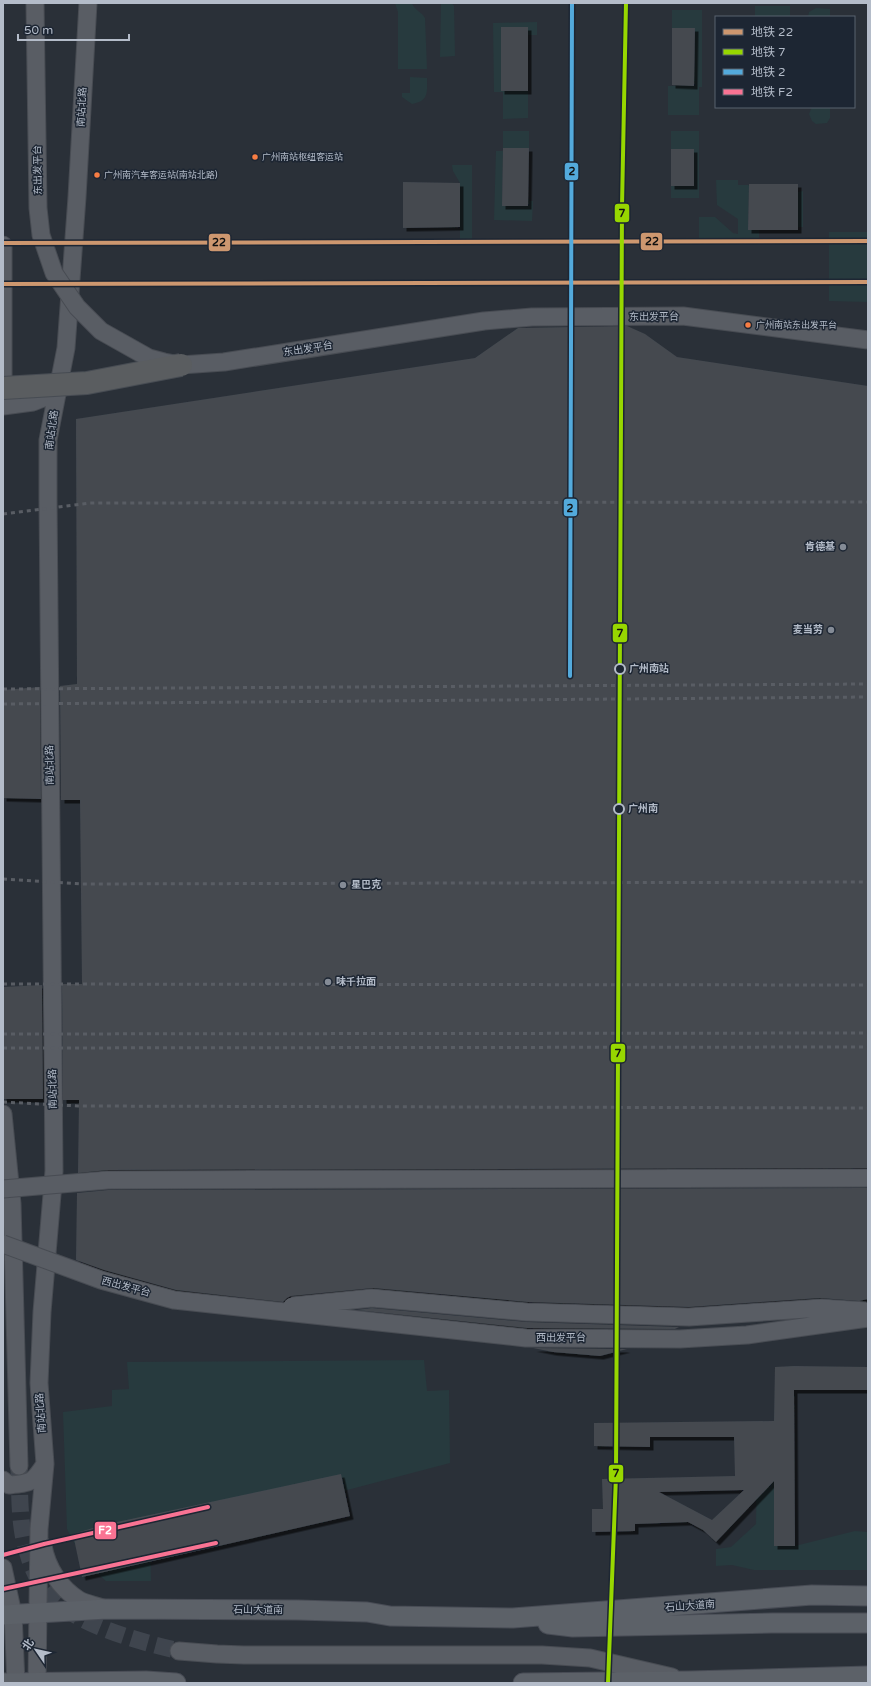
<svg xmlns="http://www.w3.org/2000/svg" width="871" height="1686" font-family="'Varela Round','Noto Sans SC',sans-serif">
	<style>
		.green { fill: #273a3e }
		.building { fill: #444950; fill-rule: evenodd; filter: url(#shadow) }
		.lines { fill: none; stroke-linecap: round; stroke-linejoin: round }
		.secondary-tunnel { stroke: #3f454e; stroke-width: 17; stroke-dasharray: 17 8; stroke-linecap: butt }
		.secondary-casing { stroke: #484c53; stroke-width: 19 }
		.primary-casing { stroke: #484c55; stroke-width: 21 }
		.secondary { stroke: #595d64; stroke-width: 17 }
		.primary { stroke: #5c6168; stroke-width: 19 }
		.rail { stroke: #595d64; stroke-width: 3; stroke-dasharray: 4 4; stroke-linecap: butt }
		.secondary-bridge-casing { stroke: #484c53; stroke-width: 19; stroke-linecap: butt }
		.highway-bridge-casing { stroke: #474c53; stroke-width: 24; stroke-linecap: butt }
		.secondary-bridge { stroke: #595d64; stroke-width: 17 }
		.highway-bridge { stroke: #5a5d60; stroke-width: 22 }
		.metro-1-casing { stroke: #1d2633; stroke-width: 7 }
		.metro-2-casing { stroke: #1d2633; stroke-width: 7 }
		.metro-3-casing { stroke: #1d2633; stroke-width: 7 }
		.metro-4-casing { stroke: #1d2633; stroke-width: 7 }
		.metro-1 { stroke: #cd976f; stroke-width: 4 }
		.metro-2 { stroke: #97d700; stroke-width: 4 }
		.metro-3 { stroke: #53aadc; stroke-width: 4 }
		.metro-4 { stroke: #f97393; stroke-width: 4 }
		.bus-dot { fill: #f77d43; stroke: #1d2633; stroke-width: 1.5 }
		.poi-dot { fill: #848b96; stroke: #1d2633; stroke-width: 1.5 }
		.stop-dot { fill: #1d2633; stroke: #b4bcc9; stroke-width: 2 }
		.labels { text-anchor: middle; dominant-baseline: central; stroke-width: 3; stroke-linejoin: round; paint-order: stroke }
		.bus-label { font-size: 9px; fill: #b4bcc9; stroke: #1d2633; text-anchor: start }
		.street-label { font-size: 10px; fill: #b4bcc9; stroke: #1d2633 }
		.poi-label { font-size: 10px; font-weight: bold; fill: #b4bcc9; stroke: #1d2633; text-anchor: end }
		.stop-label { font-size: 10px; font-weight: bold; fill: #b4bcc9; stroke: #1d2633; text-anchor: start }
		.line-badge { stroke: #1d2633; stroke-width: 1.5 }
		.badge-label { font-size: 11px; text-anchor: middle; font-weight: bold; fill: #fff }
		.pale-badge-label { font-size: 11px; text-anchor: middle; font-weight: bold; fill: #111 }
	</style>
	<defs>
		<filter id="shadow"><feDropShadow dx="3.5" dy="3.5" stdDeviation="0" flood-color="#0009"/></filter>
	</defs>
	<rect width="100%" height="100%" fill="#2a3038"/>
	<path class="green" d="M395 3H412C414 10 422 12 425 18L427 69H398V12Z
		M441 3H452L454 6 455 56 440 57Z
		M755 6H790V17H755Z
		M816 8 830 9V17H808L809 12Z
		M672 10H702V87H699V115H668V86L694 85 695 28H672Z
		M537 22V35H527V27L501 28V91H528V118L503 119V92H494L493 23Z
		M410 77 427 78C427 93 429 101 412 104L402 97V93H410Z
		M812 107H830V118L827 123 816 124 812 121 809 114Z
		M503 131H529V149L503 148Z
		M671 131H699V198H671V186H694V149H671Z
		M496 151H503L502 206H527L528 201H533L532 221 494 220Z
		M452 165H472V239H460V183L453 171Z
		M716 180H738V185H749L748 230H759V244L699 245V217H715L733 233 738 234V219L717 205Z
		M803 191V227H798V192Z
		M829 232H868V302L829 301Z
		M424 1360 427 1391 449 1390 450 1463 150 1542 151 1581H106L85 1563 67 1529 63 1412 112 1406V1390L129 1389 127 1362Z
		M757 1455 774 1456 775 1546H795L855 1531 868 1532V1570H754L732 1565 716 1566V1549L731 1547 756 1524Z"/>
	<path class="building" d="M501 27H528V91H501Z
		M672 28H695L694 86 672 85Z
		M503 148H529L528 206H502Z
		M671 149H694V186H671Z
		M403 182 460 183V227L403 228Z
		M749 184H798V230H748Z
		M627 326 645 334 677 357 868 386V1168L108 1170 78 1173 79 1100H63L62 984H82L80 800H61L60 686 77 684 76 419 475 358 518 328Z
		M40 687 41 799 3 798V690Z
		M42 985 43 1099H3V987Z
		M868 1188V1299L859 1301 820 1298 689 1307 528 1302 373 1288 291 1296 287 1298 283 1302 176 1290 104 1270 76 1260 77 1193 108 1190Z
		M372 1308 527 1322 679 1327 675 1329 527 1328 356 1310Z
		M533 1348 627 1349 600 1356 553 1352Z
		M794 1366 868 1367V1390H794L795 1546H774V1481L716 1542 703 1530 688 1522 635 1524V1531L592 1532V1509H603L602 1479 735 1476 734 1437H650V1447L594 1446V1423L774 1421 775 1367ZM744 1490 712 1520 659 1492Z
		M341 1474 350 1516 82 1577 73 1534 103 1525Z"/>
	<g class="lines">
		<path class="secondary-tunnel" d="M19 1470C20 1497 19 1528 28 1554 32 1568 38 1581 47 1592 74 1625 138 1641 179 1651"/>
		<defs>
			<path id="secondary" d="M3 245V381
				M3 406 33 402 58 392
				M3 1114 12 1204 19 1466
				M3 1480 9 1485C31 1483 33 1483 45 1464
				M43 1546C47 1568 60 1588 79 1600 86 1604 95 1605 103 1608
				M3 1568 13 1614 16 1683
				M179 1651 217 1654 244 1655H542L590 1658 672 1677
				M37 1683 39 1529 45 1464 39 1383 42 1312 54 1171 48 500V440L66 348 77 197 88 3"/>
			<path id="primary" d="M3 1615 107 1609 298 1610 367 1612 390 1616 513 1618 812 1595 868 1596
				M548 1624 573 1627 772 1623H868
				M3 1683 146 1681 176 1683
				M523 1683 690 1681 868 1676"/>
		</defs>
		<use href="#secondary" class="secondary-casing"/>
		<use href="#primary" class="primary-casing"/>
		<use href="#secondary" class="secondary"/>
		<use href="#primary" class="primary"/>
		<path class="rail" d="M3 514 90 503 868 502
			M3 689 868 684
			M3 704 868 697
			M3 879 81 884 868 882
			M3 984 868 985
			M3 1034 868 1033
			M3 1048 868 1047
			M3 1102 78 1106 868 1108"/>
		<defs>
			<path id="secondary-bridge" d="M35 3 38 208 41 235 54 273 77 307 101 331 149 358 164 362 181 365 224 362 484 321 532 317 683 316 868 340
				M3 1189 108 1180 868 1178
				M3 1244 101 1280 174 1300 526 1338 680 1339 747 1335 868 1318
				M292 1306 372 1298 527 1312 689 1317 821 1308 866 1311"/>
			<path id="highway-bridge" d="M3 388 87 383 181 365"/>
		</defs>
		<use href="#secondary-bridge" class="secondary-bridge-casing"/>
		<use href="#highway-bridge" class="highway-bridge-casing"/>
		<use href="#secondary-bridge" class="secondary-bridge"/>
		<use href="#highway-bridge" class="highway-bridge"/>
		<defs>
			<path id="metro-1" d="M3 243 868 241
				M3 284 868 282"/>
			<path id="metro-2" d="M608 1683 616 1476 622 206 626 3"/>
			<path id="metro-3" d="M570 676 572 3"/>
			<path id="metro-4" d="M3 1555 44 1544 208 1507
				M3 1589 216 1543"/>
		</defs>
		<use href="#metro-1" class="metro-1-casing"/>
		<use href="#metro-2" class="metro-2-casing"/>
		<use href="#metro-3" class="metro-3-casing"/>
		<use href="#metro-4" class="metro-4-casing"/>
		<use href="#metro-1" class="metro-1"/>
		<use href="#metro-2" class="metro-2"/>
		<use href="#metro-3" class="metro-3"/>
		<use href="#metro-4" class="metro-4"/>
	</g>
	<g class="bus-dot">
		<circle cx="255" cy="157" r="3.5"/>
		<circle cx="97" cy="175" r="3.5"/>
		<circle cx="748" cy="325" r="3.5"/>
	</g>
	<g class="poi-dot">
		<circle cx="843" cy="547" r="4"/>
		<circle cx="831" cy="630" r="4"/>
		<circle cx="343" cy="885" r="4"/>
		<circle cx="328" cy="982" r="4"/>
	</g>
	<g class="stop-dot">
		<circle cx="620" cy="669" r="5"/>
		<circle cx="619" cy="809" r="5"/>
	</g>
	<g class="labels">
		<g class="bus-label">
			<text x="262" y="157">广州南站枢纽客运站</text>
			<text x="104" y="175">广州南汽车客运站(南站北路)</text>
			<text x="756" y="325">广州南站东出发平台</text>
		</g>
		<g class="street-label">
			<text transform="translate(82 107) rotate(-87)">南站北路</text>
			<text transform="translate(38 170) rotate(-91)">东出发平台</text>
			<text x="654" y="317">东出发平台</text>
			<text transform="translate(308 349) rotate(-9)">东出发平台</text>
			<text transform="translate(52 430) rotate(-82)">南站北路</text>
			<text transform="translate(50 765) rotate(-91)">南站北路</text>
			<text transform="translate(53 1089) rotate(-91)">南站北路</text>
			<text transform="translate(126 1287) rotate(15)">西出发平台</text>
			<text x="561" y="1338">西出发平台</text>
			<text transform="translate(41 1413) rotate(-94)">南站北路</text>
			<text transform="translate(690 1606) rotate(-4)">石山大道南</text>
			<text x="258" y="1610">石山大道南</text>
		</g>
		<g class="poi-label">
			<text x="835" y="547">肯德基</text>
			<text x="823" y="630">麦当劳</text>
			<text x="351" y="885" text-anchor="start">星巴克</text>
			<text x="336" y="982" text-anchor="start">味千拉面</text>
		</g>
		<g class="stop-label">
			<text x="629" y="669">广州南站</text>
			<text x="628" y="809">广州南</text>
		</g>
	</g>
	<g class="line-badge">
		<rect x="564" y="162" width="15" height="19" rx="4" fill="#53aadc"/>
		<rect x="614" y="203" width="16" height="20" rx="4" fill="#97d700"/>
		<rect x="640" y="232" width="23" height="19" rx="4" fill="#cd976f"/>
		<rect x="208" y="233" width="23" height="19" rx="4" fill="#cd976f"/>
		<rect x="563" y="498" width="15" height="19" rx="4" fill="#53aadc"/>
		<rect x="612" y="623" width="16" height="20" rx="4" fill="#97d700"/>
		<rect x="610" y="1043" width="16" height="20" rx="4" fill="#97d700"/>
		<rect x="608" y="1464" width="16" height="19" rx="4" fill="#97d700"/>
		<rect x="94" y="1521" width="23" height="19" rx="4" fill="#f97393"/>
	</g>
	<g class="badge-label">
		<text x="105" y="1534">F2</text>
	</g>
	<g class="pale-badge-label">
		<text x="572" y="175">2</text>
		<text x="622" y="217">7</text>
		<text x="652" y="245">22</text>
		<text x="219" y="246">22</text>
		<text x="570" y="512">2</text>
		<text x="620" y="637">7</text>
		<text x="618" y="1057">7</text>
		<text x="616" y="1477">7</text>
	</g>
	<rect width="871" height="1686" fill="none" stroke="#b4bcc9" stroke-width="8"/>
	<rect x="715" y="16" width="140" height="92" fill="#1d2633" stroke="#59626f"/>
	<rect x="723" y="29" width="20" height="6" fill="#cd976f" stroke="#59626f"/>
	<text x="751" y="36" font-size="12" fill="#b4bcc9">地铁 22</text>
	<rect x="723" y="49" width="20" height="6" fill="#97d700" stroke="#59626f"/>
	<text x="751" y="56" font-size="12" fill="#b4bcc9">地铁 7</text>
	<rect x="723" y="69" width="20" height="6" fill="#53aadc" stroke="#59626f"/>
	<text x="751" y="76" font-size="12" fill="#b4bcc9">地铁 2</text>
	<rect x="723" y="89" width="20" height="6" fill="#f97393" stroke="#59626f"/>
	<text x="751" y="96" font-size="12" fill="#b4bcc9">地铁 F2</text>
	<g transform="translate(36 1650) rotate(304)" stroke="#1d2633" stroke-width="3" paint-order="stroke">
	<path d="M0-3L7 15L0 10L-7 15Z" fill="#b4bcc9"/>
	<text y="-6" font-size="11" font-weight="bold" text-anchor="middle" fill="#b4bcc9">北</text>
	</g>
	<path d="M18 34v6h111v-6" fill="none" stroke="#b4bcc9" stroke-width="2"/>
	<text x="24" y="34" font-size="12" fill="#b4bcc9" stroke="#1d2633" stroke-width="3" paint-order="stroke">50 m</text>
</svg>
